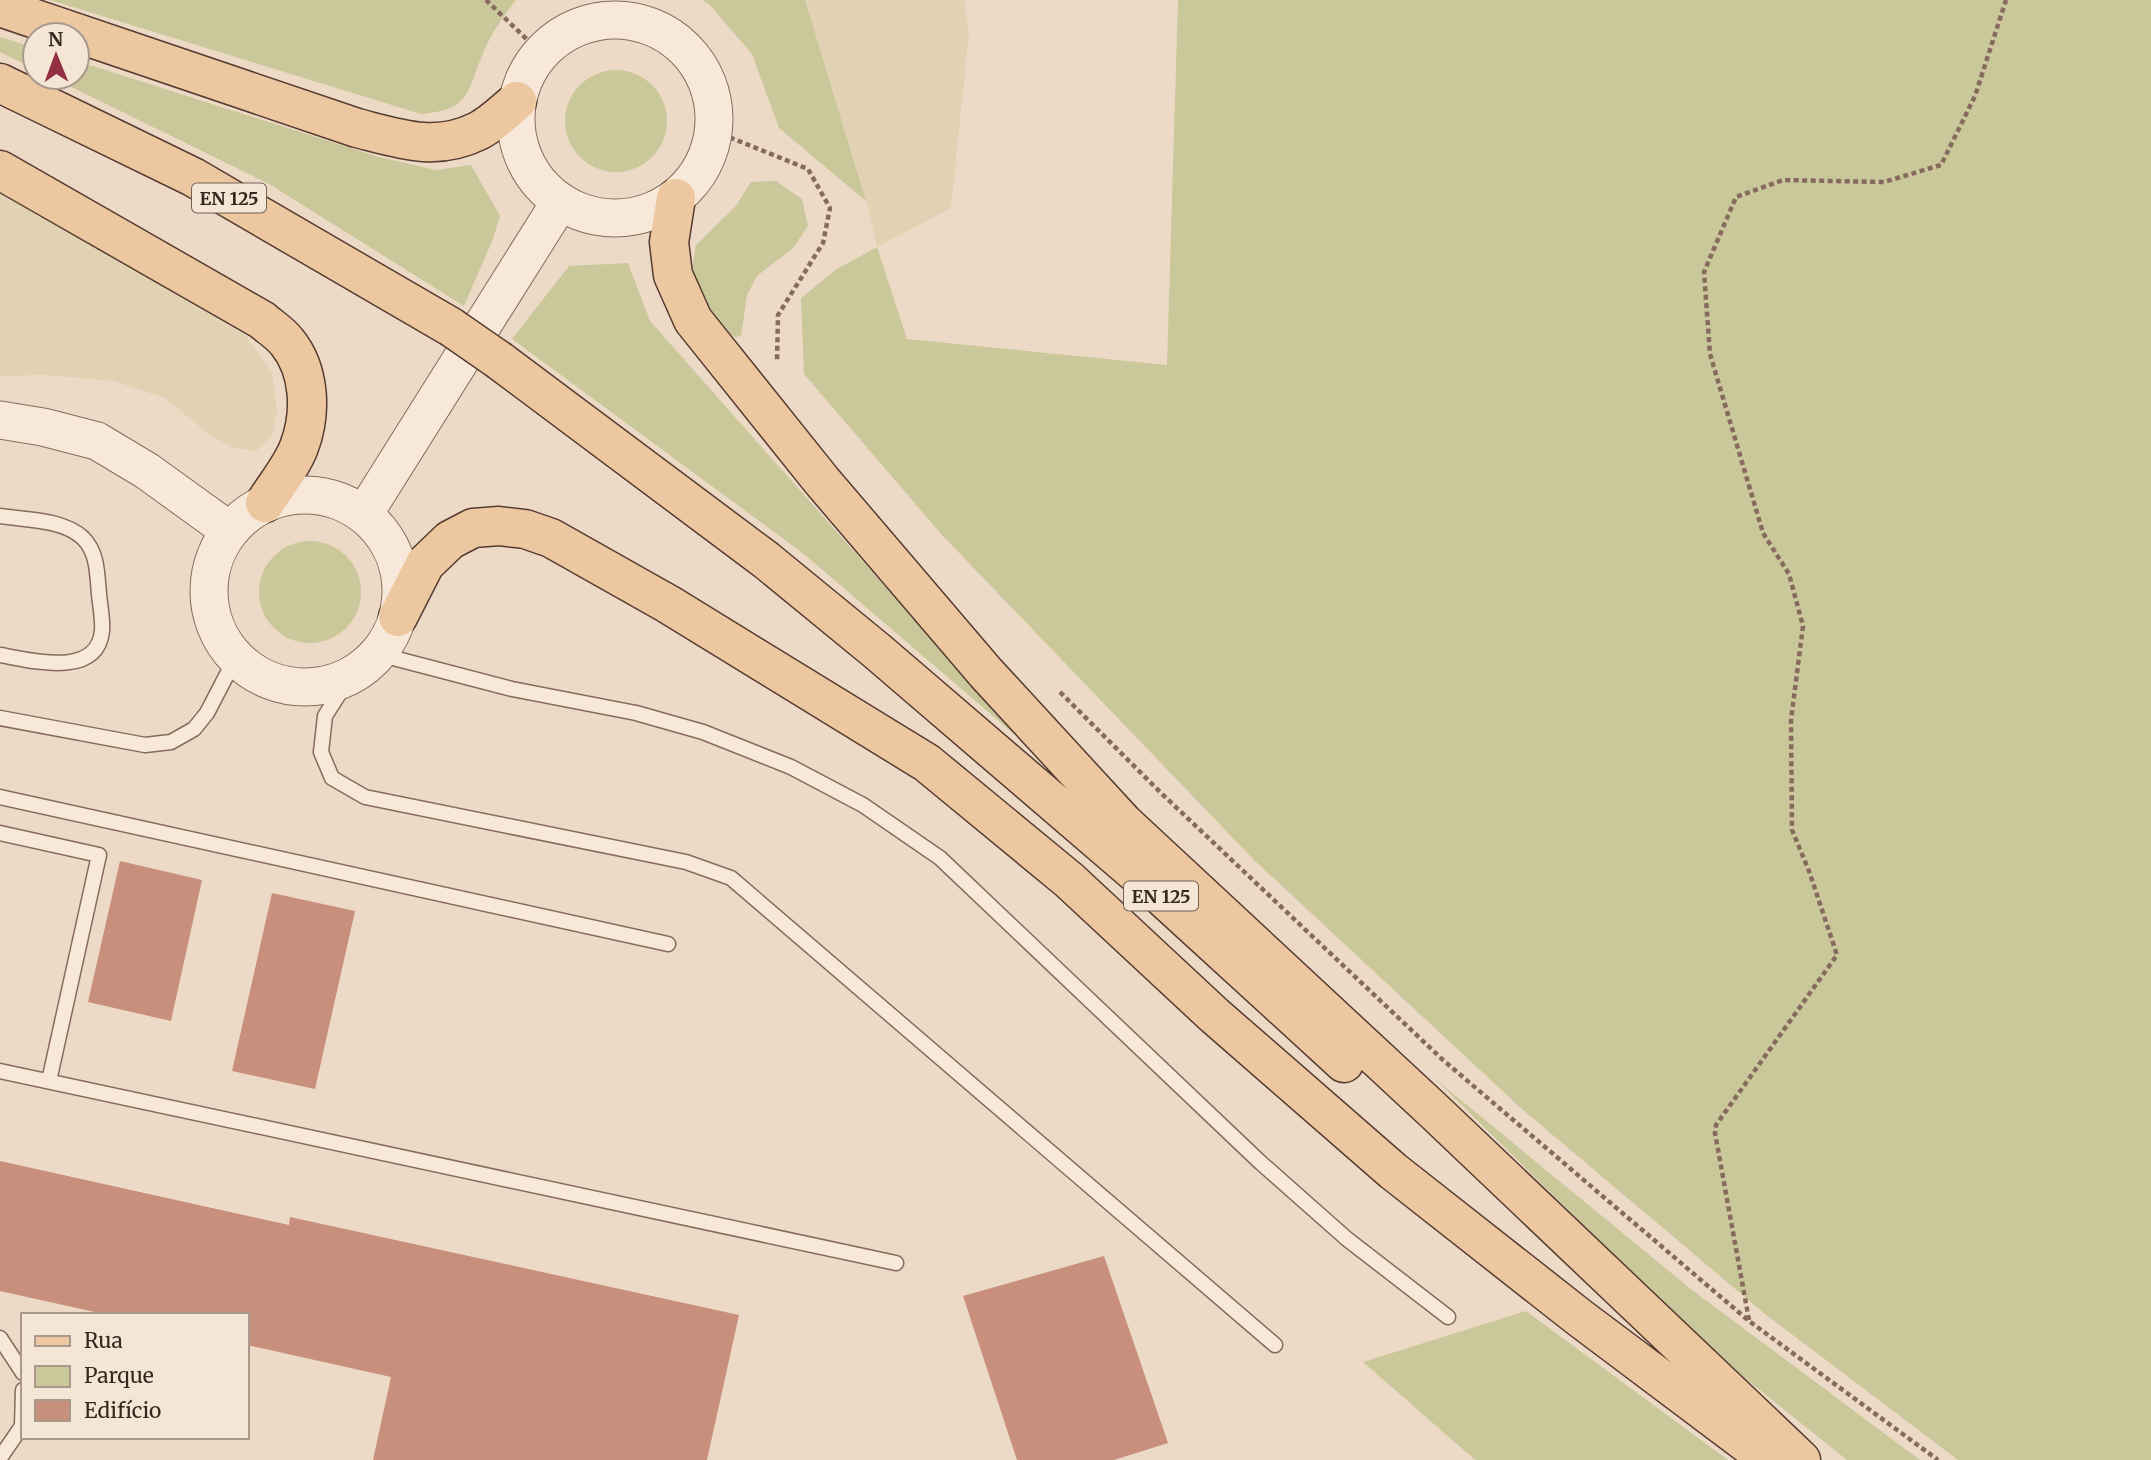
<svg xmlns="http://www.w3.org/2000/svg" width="2151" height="1460" font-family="Merriweather,serif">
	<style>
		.farmland { fill: #e1d2b3 }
		.green { fill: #cac79a }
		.building { fill: #c88f7d }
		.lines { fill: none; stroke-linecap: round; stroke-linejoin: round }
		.service-casing { stroke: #866b5c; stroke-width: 17 }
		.tertiary-casing { stroke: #866b5c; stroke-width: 39 }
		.primary-casing { stroke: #553b30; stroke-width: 41 }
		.path { stroke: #866b5c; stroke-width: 4.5; stroke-dasharray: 5 3.5; stroke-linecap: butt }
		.service { stroke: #f7e8d9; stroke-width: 14 }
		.tertiary { stroke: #f7e8d9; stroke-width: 37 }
		.primary { stroke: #edc7a0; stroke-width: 38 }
		.primary-bridge-casing { stroke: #553b30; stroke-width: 41; stroke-linecap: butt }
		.primary-bridge { stroke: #edc7a0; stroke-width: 38 }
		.labels { text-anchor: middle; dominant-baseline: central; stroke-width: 6; stroke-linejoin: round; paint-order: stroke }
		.shield { fill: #f4e5d5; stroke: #706056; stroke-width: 2 }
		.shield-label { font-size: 18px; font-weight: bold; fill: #37271f }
	</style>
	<rect width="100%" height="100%" fill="#ecdac6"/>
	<path class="farmland" d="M805 0H964L969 32 951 208 877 247 866 201Z
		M0 192 245 335 272 372 277 412 272 436 256 451 231 447 210 435 165 398 113 381 46 375 0 376Z"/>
	<path class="green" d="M50 0H516C502 18 490 35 482 56 466 95 469 110 421 114Z
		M702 0H805L866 201 779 128 752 54 709 4Z
		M1178 0H2151V1460H1958L1765 1314 1523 1110 1254 860 942 535 804 374 801 298 837 269 877 247 907 339 1167 365Z
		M0 37 35 48V69L0 52Z
		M77 61 379 157 436 170 471 165 500 216 493 239 464 306 269 184 51 77H77Z
		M565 121a51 51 0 1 1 102 0a51 51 0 1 1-102 0Z
		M776 181 802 199 808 226 793 248 757 276 747 295 741 336 734 337 707 311 691 275 696 245 736 206 751 182Z
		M628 263 650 321 1022 741 804 554 512 339 569 266Z
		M259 592a51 51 0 1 1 102 0a51 51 0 1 1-102 0Z
		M1434 1078 1692 1290 1920 1460H1847L1716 1355Z
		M1526 1311 1728 1460H1475L1363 1362Z"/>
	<path class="building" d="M120 861 202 880 171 1021 88 1002Z
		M272 893 355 911 315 1089 232 1071Z
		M0 1161 289 1225 290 1217 739 1315 707 1460H373L391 1377 247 1345V1315H108L0 1291Z
		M1104 1256 1168 1443 1114 1460H1017L963 1296Z"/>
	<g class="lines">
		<defs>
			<path id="service" d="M0 516C26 520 63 519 83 538 98 553 97 574 99 594 100 605 103 620 102 631 97 679 30 660 0 655
				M378 654 512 689 636 713 703 732 791 767 863 805 940 858 1261 1163 1347 1239 1448 1317
				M351 675 325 716 321 752 332 778 365 797 686 862 731 878 1275 1345
				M0 718 145 745 171 742 194 729 207 713 236 657
				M0 797 668 944
				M0 833 99 855 49 1081
				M0 1071 896 1263
				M0 1338 23 1373
				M0 1458 22 1426 23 1390"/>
			<path id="tertiary" d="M516 119a99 99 0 1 1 198 0a99 99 0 1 1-198 0Z
				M0 420 43 427 97 441 147 471 230 531
				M209 591a96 96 0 1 1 192 0a96 96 0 1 1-192 0Z
				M364 514 560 202"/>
			<path id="primary" d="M0 7 357 128C400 139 436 152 478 131 492 124 505 111 517 101
				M0 83 193 177 451 327
				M0 170 262 320C270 327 280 333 287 342 310 370 312 413 299 447 292 466 276 485 265 503
				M676 198 669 242 673 275 693 320 822 481 986 673 1124 823 1435 1112 1801 1460
				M500 361 766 560 877 651 1145 881 1344 1063
				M398 617 425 564 450 540 473 528 499 526 525 529 551 538 668 604 927 763 1069 880 1214 1015 1393 1171 1580 1318 1769 1460"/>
		</defs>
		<use href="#service" class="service-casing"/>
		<use href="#tertiary" class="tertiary-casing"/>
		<use href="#primary" class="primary-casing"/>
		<path class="path" d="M486 0 541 53
			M714 131 808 169 830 208 823 243 778 315 777 361
			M1060 692 1161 793 1443 1060 1749 1321 1938 1460
			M1749 1320 1715 1133 1716 1125 1837 955 1809 871 1792 830 1791 720 1803 626 1789 574 1763 533 1710 354 1704 272 1736 197 1783 180 1884 182 1941 165 1975 96 2006 0"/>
		<use href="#service" class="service"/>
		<use href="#tertiary" class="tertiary"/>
		<use href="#primary" class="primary"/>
		<defs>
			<path id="primary-bridge" d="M451 327 500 361"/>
		</defs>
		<use href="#primary-bridge" class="primary-bridge-casing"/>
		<use href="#primary-bridge" class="primary-bridge"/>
	</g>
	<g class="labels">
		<g class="shield">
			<rect x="192" y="183.5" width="74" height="29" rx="5"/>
			<rect x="1124" y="881.5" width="74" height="29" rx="5"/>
		</g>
		<g class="shield-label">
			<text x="229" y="198">EN 125</text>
			<text x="1161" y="896">EN 125</text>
		</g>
	</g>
	<rect x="21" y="1313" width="228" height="126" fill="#f4e5d5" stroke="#a8998c" stroke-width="2"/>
	<rect x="35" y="1336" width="35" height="10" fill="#edc7a0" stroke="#a8998c" stroke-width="2"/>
	<text x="84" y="1348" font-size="21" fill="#37271f">Rua</text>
	<rect x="35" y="1366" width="35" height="21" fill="#cac79a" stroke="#a8998c" stroke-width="2"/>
	<text x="84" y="1383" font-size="21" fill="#37271f">Parque</text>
	<rect x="35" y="1400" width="35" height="21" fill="#c88f7d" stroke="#a8998c" stroke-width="2"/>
	<text x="84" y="1418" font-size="21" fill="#37271f">Edifício</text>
	<g transform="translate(56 56) rotate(359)"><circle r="33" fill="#f4e5d5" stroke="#a8998c" stroke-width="2"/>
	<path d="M0-5L12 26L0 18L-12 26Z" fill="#932f42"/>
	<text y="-10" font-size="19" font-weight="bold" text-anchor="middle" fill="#37271f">N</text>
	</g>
</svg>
